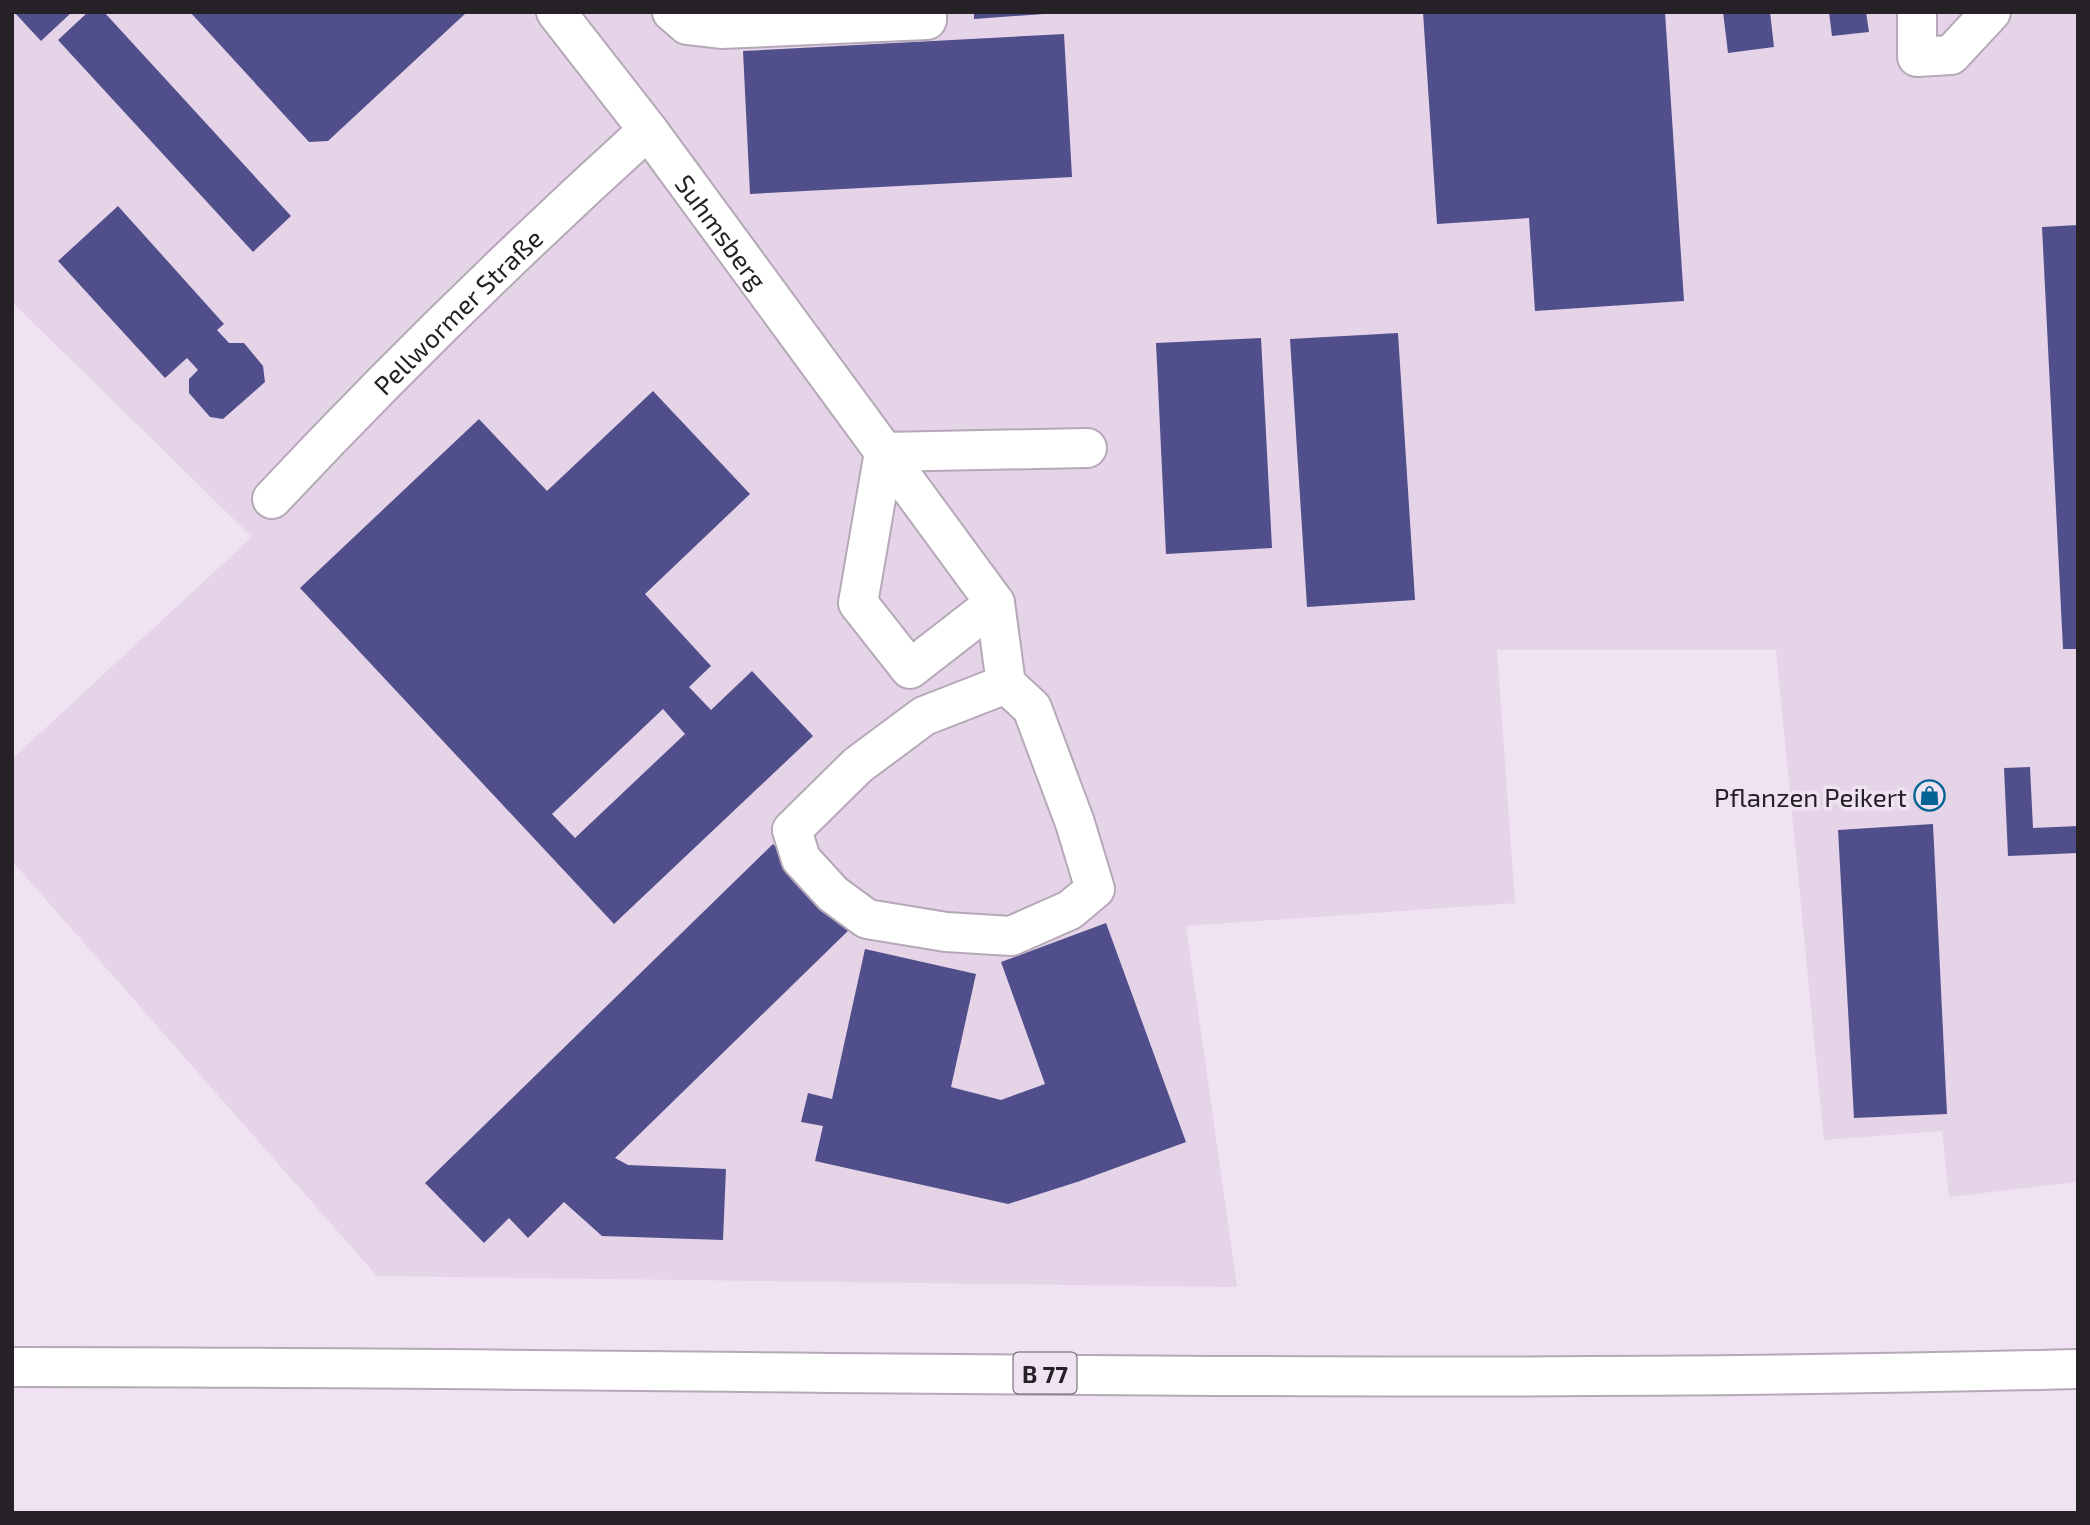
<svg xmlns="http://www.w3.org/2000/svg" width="2090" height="1525" font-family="'Exo 2',sans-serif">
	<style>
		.built { fill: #e5d3e8 }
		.building { fill: #514f8b; fill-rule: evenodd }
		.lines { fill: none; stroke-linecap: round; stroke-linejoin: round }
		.minor-casing { stroke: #b5a8b7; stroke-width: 42 }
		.major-casing { stroke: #b5a8b7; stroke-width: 42 }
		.minor { stroke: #fff; stroke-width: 38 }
		.major { stroke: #fff; stroke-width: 38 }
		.labels { text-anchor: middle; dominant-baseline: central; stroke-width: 7; stroke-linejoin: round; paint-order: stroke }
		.shield { fill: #efe2f1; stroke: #625b64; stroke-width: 2 }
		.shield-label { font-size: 24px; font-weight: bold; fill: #262127 }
		.street-label { font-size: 26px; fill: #262127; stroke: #efe2f1 }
		.poi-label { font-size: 26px; fill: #262127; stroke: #efe2f1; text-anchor: end }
	</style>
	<rect width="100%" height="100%" fill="#efe2f1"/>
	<path class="built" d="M12 12H2078V1182L1949 1197 1942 1131 1824 1140 1776 650H1497L1515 903 1186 926 1237 1287 377 1276 12 861V759L252 537 12 302Z"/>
	<path class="building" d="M14 12H72L41 41Z
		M88 12H104L291 216 253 252 58 40Z
		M190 12H467L328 141 309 142Z
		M974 12H1044V14L974 19Z
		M1423 12H1665L1684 301 1535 311 1529 218 1437 224Z
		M1723 12H1770L1774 47 1728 53Z
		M1829 12H1866L1869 32 1832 36Z
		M1064 34 1072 177 750 194 743 51Z
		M118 206 224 324 217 330 229 343H244L263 366 265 382 223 419 210 417 189 393V379L198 370 187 358 165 378 58 261Z
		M2078 225V649H2063L2042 227Z
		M1398 333 1415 600 1307 607 1290 339Z
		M1261 338 1272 548 1166 554 1156 343Z
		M653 391 750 494 645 594 711 666 689 687 711 710 752 671 813 736 614 924 300 588 479 419 547 491ZM663 709 685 734 575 838 552 814Z
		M2030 767 2033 828 2078 826V853L2008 856 2004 768Z
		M1933 824 1947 1114 1854 1118 1838 830Z
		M773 844 853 926 615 1158 628 1165 726 1169 723 1240 602 1236 564 1202 528 1238 509 1218 484 1243 425 1183Z
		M1106 923 1186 1142 1080 1181 1008 1204 815 1161 823 1126 801 1122 808 1093 832 1099 865 949 976 974 951 1087 1001 1100 1045 1084 1001 962Z"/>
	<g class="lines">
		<defs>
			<g id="minor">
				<path id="s1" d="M556 12 648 130 995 603 910 669 858 603 884 452"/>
				<path d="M672 12 687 25 721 29 927 20V12"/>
				<path d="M1917 12V57L1951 55 1991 12"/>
				<path d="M884 452 1087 448"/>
				<path id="s2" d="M272 499C392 371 518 248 648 130"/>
				<path d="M995 603 1006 684 924 716 858 765 792 830 801 859 833 894 867 919 946 932 1011 936 1070 910 1095 889 1075 823 1032 708 1006 684"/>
			</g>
			<path id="major" d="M12 1367C701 1367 1389 1387 2078 1369"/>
		</defs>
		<use href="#minor" class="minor-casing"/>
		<use href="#major" class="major-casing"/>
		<use href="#minor" class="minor"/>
		<use href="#major" class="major"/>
	</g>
	<defs>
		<symbol id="shop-ring" viewBox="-11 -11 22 22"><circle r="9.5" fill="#efe2f1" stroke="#036393" stroke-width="1.5"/><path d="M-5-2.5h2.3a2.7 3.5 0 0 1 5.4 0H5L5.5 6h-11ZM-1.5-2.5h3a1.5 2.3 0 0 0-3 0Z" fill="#036393"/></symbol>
	</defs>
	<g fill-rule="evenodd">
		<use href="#shop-ring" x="1912" y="778" width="35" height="35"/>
	</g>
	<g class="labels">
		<rect class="shield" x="1013.5" y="1352.5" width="63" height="41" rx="5"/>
		<g class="shield-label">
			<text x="1045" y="1373">B 77</text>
		</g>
		<g class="street-label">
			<text stroke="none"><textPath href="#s1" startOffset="275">Suhmsberg</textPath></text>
			<text stroke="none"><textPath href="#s2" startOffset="264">Pellwormer Straße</textPath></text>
		</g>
		<g class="poi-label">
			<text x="1907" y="796">Pflanzen Peikert</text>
		</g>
	</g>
	<rect width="2090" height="1525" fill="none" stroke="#262127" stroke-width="28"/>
</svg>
